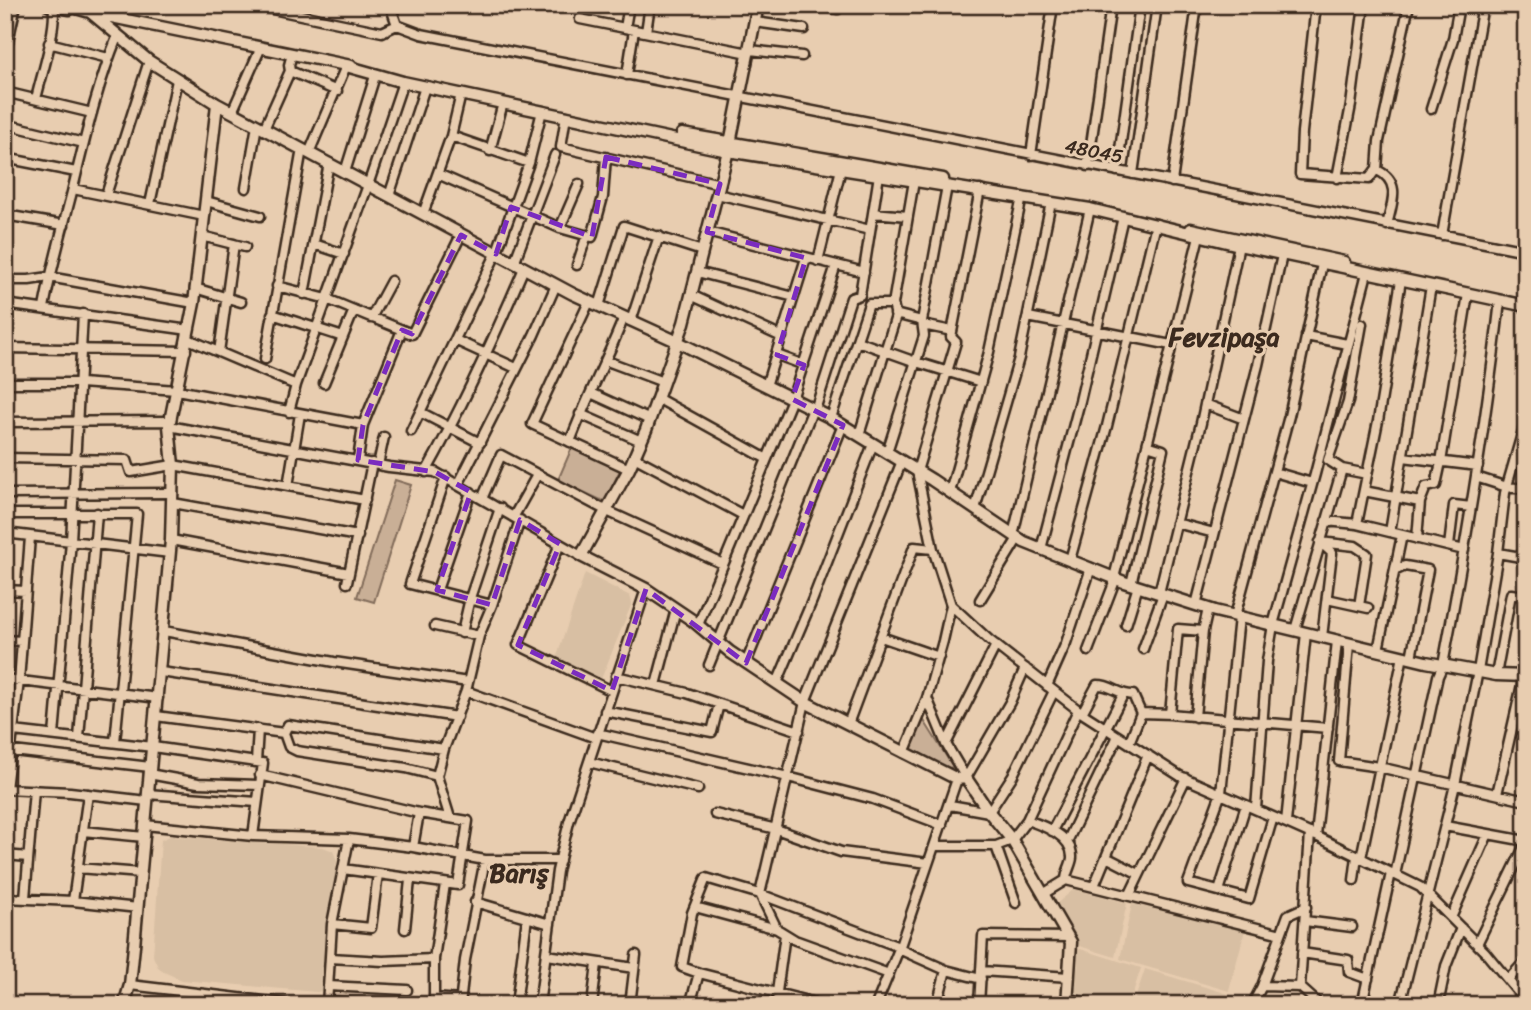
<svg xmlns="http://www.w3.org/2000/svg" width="1531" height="1010" font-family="Sriracha,sans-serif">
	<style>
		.built { fill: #d8bfa3 }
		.green { fill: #c9af96; stroke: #826c5a; stroke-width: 2 }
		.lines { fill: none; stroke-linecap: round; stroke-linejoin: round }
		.minor-casing { stroke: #3b2a1e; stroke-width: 13 }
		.major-casing { stroke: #3b2a1e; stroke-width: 15 }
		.minor { stroke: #e8cdb0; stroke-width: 8 }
		.major { stroke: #e8cdb0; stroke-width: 10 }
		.marked { fill: none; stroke: #7b2cbf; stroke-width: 5; stroke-dasharray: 14 9; stroke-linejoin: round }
		.labels { text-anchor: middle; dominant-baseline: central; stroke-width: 6; stroke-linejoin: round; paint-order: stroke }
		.street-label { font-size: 19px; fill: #3b2a1e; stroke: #e8cdb0 }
		.district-label { font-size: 26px; font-weight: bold; fill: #3b2a1e; stroke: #e8cdb0 }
	</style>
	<rect width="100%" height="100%" fill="#e8cdb0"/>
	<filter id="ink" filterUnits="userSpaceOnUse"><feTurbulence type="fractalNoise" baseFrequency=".0143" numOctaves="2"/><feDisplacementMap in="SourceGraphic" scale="14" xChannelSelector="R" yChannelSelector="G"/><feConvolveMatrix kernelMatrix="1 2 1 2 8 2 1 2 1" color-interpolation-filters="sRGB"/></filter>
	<g filter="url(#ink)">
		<path class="built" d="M585 573 630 596 632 603 599 684 555 662Z
			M170 836 323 847 333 851 337 861 322 991 317 992 182 980 166 973 158 967 153 956 161 840Z
			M1074 889 1127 903 1115 957 1073 944 1054 906Z
			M1132 904 1245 930 1229 991 1120 959Z
			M1074 947 1141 968 1129 1005H1102L1074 998 1078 961Z
			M1145 969 1232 995 1229 1005H1133Z"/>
		<path class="green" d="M573 445 621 468 605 502 558 480Z
			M395 480 411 485 374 602 357 597Z
			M923 719 953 767 945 769 910 752Z"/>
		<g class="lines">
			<defs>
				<path id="minor" d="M253 5 382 32 397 25
					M390 5 397 25 421 34 1526 251
					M815 5 838 9
					M1316 5 1302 132 1300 174 1369 179 1377 168
					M580 19 749 53
					M755 22 804 29
					M625 28 629 5
					M646 32 650 5
					M49 43 108 58
					M750 50 802 56
					M5 55 16 5
					M290 71 337 91
					M627 75 634 30
					M5 92 92 113
					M36 99C41 77 58 25 53 5
					M1431 109 1453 39 1459 5
					M232 112 261 47
					M566 116 561 147 720 184
					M5 124 84 143
					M264 129 290 71 289 65 292 54
					M451 136 529 163
					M490 151 503 103
					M309 153 346 66
					M1031 155 1053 5
					M5 158 76 172
					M1088 166 1111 5
					M1117 171 1140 5
					M345 172 375 76
					M438 174 560 228 592 237 603 197 606 157
					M1133 174 1157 5
					M1337 178 1351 105 1364 5
					M1172 182 1197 5
					M246 188 257 125
					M73 189 204 216
					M980 190 951 337 956 342 917 471 933 549 951 605 989 640 1082 713 1180 776 1316 836 1420 887 1485 952 1526 1002
					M717 194 870 230
					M106 195 149 61
					M389 196 425 87
					M206 201 260 216
					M150 204 177 80
					M873 213 908 216
					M423 214 451 136 461 94
					M5 215 64 225
					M1387 225C1392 203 1402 182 1377 170L1379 141 1409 5
					M560 228 579 184
					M707 232 864 272
					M1442 235 1483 5
					M202 236 245 247
					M314 244 344 254
					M818 261 841 169
					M514 263 555 155
					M577 265 587 235
					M697 272 794 297
					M5 280H29L49 277 194 303
					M277 286 327 299 412 334 461 235
					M195 288 241 302
					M304 294 329 163
					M691 295 782 337
					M589 302 532 424 629 469
					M5 304 189 330
					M599 306 624 226 702 251
					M44 308C51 269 62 231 72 192 85 139 97 85 118 35
					M272 314 343 337
					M895 314 922 321
					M1028 317 1171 345
					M371 318 391 281
					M631 321 659 236
					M1362 324 1348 402 1328 460 1342 469 1367 474
					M923 325 952 331
					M1306 336 1347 344
					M188 339 296 385
					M455 340 516 368
					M857 341 916 362 981 382
					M5 348 186 351
					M219 352 234 244
					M777 355 804 365
					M265 359 302 149
					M607 361 663 382
					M5 383H80L177 390 363 425
					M324 383 354 310
					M766 386 806 258
					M591 393 650 420
					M657 398 767 459
					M1205 404 1244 419
					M815 410 851 298 860 295 879 175
					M289 412 296 385 368 185 403 82
					M420 412 480 443
					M580 414 641 441
					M831 418 869 304H893
					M5 422 170 421
					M169 426 389 467 435 472 581 556
					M411 431 496 254 529 163 542 111
					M859 435 896 316 893 304 914 181
					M570 442C586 399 607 360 624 317
					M887 452 924 336 922 321 947 186
					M634 457 743 515
					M1403 457 1478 466
					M5 458 127 460 131 472 173 465 365 500
					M358 460 363 425 402 330
					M378 465 384 437
					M426 472C463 406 494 338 524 268
					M1274 472 1312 483
					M446 477 410 584 492 605
					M1476 477 1507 487 1526 489
					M458 485 534 335 556 285
					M288 486 300 414
					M1364 491 1420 502
					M950 492 989 352 1022 197
					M5 494 173 493
					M482 499 501 455 607 511 723 564
					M173 503 358 536
					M975 509 1019 358 1051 202
					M5 514H137L115 742
					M514 516 537 475
					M1326 521 1357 524 1464 550
					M1176 523 1214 533
					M1357 524 1378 421 1401 280
					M1390 532 1431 286
					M5 533 170 553
					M1013 535 1090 209
					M1417 539 1420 502 1426 487 1436 485 1441 462 1468 294
					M171 540 349 573
					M1320 542 1355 546 1367 554 1359 606
					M1320 542 1332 553 1322 637
					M560 544 518 645 612 691
					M1449 546 1454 505 1471 507
					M1041 549 1080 401 1123 217
					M1498 553 1526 558
					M1070 560 1107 426 1156 224
					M1396 570 1405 566 1428 570 1411 658
					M1114 578 1199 236
					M347 583 372 463
					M1131 584 1163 450 1147 445
					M5 590 26 591
					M437 590 471 492
					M1159 593 1201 423 1239 245
					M1327 599 1368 608
					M980 600 1018 538
					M951 605 943 641 927 698 946 744 966 778 1010 702 1025 668
					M1196 605 1258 365 1282 255
					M1235 616 1289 416 1322 264
					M1239 617 1221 793 1188 883 1249 899 1273 817
					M698 625 792 399 836 265
					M1126 625 1138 586
					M435 626 479 636
					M1295 630 1342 469
					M164 631 334 662 468 682
					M1203 631 1178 629 1170 714 1328 728
					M462 633 470 598 500 508
					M881 637 939 657
					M5 640 22 641
					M1349 644 1339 761 1379 767 1526 801
					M1143 649 1163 594
					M1378 650 1402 535
					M1088 651 1116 578
					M746 663 843 425
					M709 665 813 409
					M161 672 457 717
					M1496 675 1511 594 1526 596
					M616 676 687 693 799 731
					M5 679 158 698
					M777 683 812 601 873 444
					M656 685 676 609
					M1047 686 1066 643 1091 568
					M466 691 596 738
					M605 711 712 732 719 704
					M1082 713 1097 685C1111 684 1118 695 1133 695L1141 713
					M156 716 284 733 289 747 297 751 406 768 437 776
					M1195 717 1203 631 1208 609
					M848 724 914 547 933 549
					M5 730 153 747 263 763 253 836
					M284 733 288 725 444 749
					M597 733 788 777 873 799 942 825
					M54 735 71 541 83 314
					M79 738 97 513
					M1129 743 1141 713 1172 714
					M946 744 996 645
					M5 750 150 767
					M904 753 927 698
					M256 762 258 729
					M589 762 698 789
					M149 774 198 783 259 785
					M260 775 419 813 468 821 458 885 343 869
					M5 789 70 792 147 801
					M6 789 19 681 30 537
					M147 794 257 802
					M1497 794 1524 676
					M950 805 989 812 1013 775 1054 691
					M1256 809 1267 661 1273 625 1315 474 1367 273
					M715 814 776 829 841 852 928 863
					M450 818 437 776 444 749 466 691 479 636 492 605 520 520
					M1027 820C1044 826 1073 836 1072 858 1071 866 1066 872 1066 880
					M1286 822 1306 633
					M145 825 253 836 349 839 413 847 485 860H560
					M1445 826 1526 841
					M83 831 144 837
					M1052 831 1123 695
					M1310 833 1300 987 1320 1005
					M1316 836 1337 641
					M1067 842 1118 736
					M935 846H996L1012 840 1027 820 1078 710
					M996 846 1016 903
					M413 847 419 813
					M5 855 28 857
					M1361 858 1403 656
					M78 868 141 873
					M1139 874 1106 857 1148 755
					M1395 875 1438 676 1443 665C1466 544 1486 423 1500 301
					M1354 880 1357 856
					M445 884 434 959V998L461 1000
					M1094 886 1106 857
					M1219 891 1246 805
					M1043 894 1066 880 1281 934
					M1130 894 1186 778
					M5 898 73 901 138 908
					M25 898 34 790
					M73 901 88 794
					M475 902 550 924
					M695 907 777 929
					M1451 918 1488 834
					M1305 921 1352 927
					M332 924 371 928 378 874
					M405 929 410 880
					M1477 944 1526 843
					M899 949 946 970 981 979
					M1302 953 1348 960 1349 972 1368 979
					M547 955 634 968
					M330 958 383 961 434 959
					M981 971 1069 977
					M699 973 682 967 692 913 706 878 760 894 899 947
					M889 974 795 940 777 929 760 894 805 702 902 461
					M1508 980 1526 960
					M130 985 297 1005
					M328 986 407 990
					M1262 986 1288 915 1306 907
					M1068 998 1092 1005
					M327 1001 367 1005
					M979 1003 1011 1005
					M327 1005 332 924 349 839
					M460 1005 465 960 485 860
					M516 1005 527 917
					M539 1005 557 871 569 822 646 589
					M592 1005 597 964
					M630 1005 636 955
					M690 1005 699 973 823 1005
					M778 1005 777 992 785 934
					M876 1005 899 949 957 779
					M937 1005 946 970
					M979 1005 983 936 1068 937
					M1252 1005 1262 986 1300 987
					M1362 1005 1391 873
					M1400 1005 1455 785 1478 671 1498 553 1505 493 1526 420
					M1438 1005 1446 966 1461 928"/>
				<path id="major" d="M48 5 70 9
					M65 5 90 12 149 61 217 104 573 294 676 341 831 418 932 480 1024 542 1124 582 1215 611 1426 662 1496 675 1526 676
					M758 5 730 143 684 323 646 430 629 469 581 556 646 589 692 620 730 652 805 702 957 779 966 778 989 812 1012 840 1071 942 1067 1005
					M92 13 351 66
					M346 66 403 82 728 151 1090 209 1239 245 1526 306
					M682 134 943 179
					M1191 229 1344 262
					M124 1005 130 985 134 946 171 540 173 465 169 426 194 303 217 104"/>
			</defs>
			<use href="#minor" class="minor-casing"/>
			<use href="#major" class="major-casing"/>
			<use href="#minor" class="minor"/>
			<use href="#major" class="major"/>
		</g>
	</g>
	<path class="marked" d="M606 157 720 184 707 232 806 258 777 355 804 365 792 399 843 425 746 663 646 589 612 691 518 645 560 544 520 520 492 605 437 590 471 492 435 472 358 460 363 425 402 330 412 334 461 235 496 254 511 207 592 237Z"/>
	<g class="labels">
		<g class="street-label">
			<text transform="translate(1094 151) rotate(11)">48045</text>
		</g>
		<g class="district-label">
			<text x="1224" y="337">Fevzipaşa</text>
			<text x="519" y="873">Barış</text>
		</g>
	</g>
	<rect width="1531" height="1010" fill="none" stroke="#e8cdb0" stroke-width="28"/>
	<rect x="14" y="14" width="1503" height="982" fill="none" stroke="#3b2a1e" stroke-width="2.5" filter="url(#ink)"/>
</svg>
